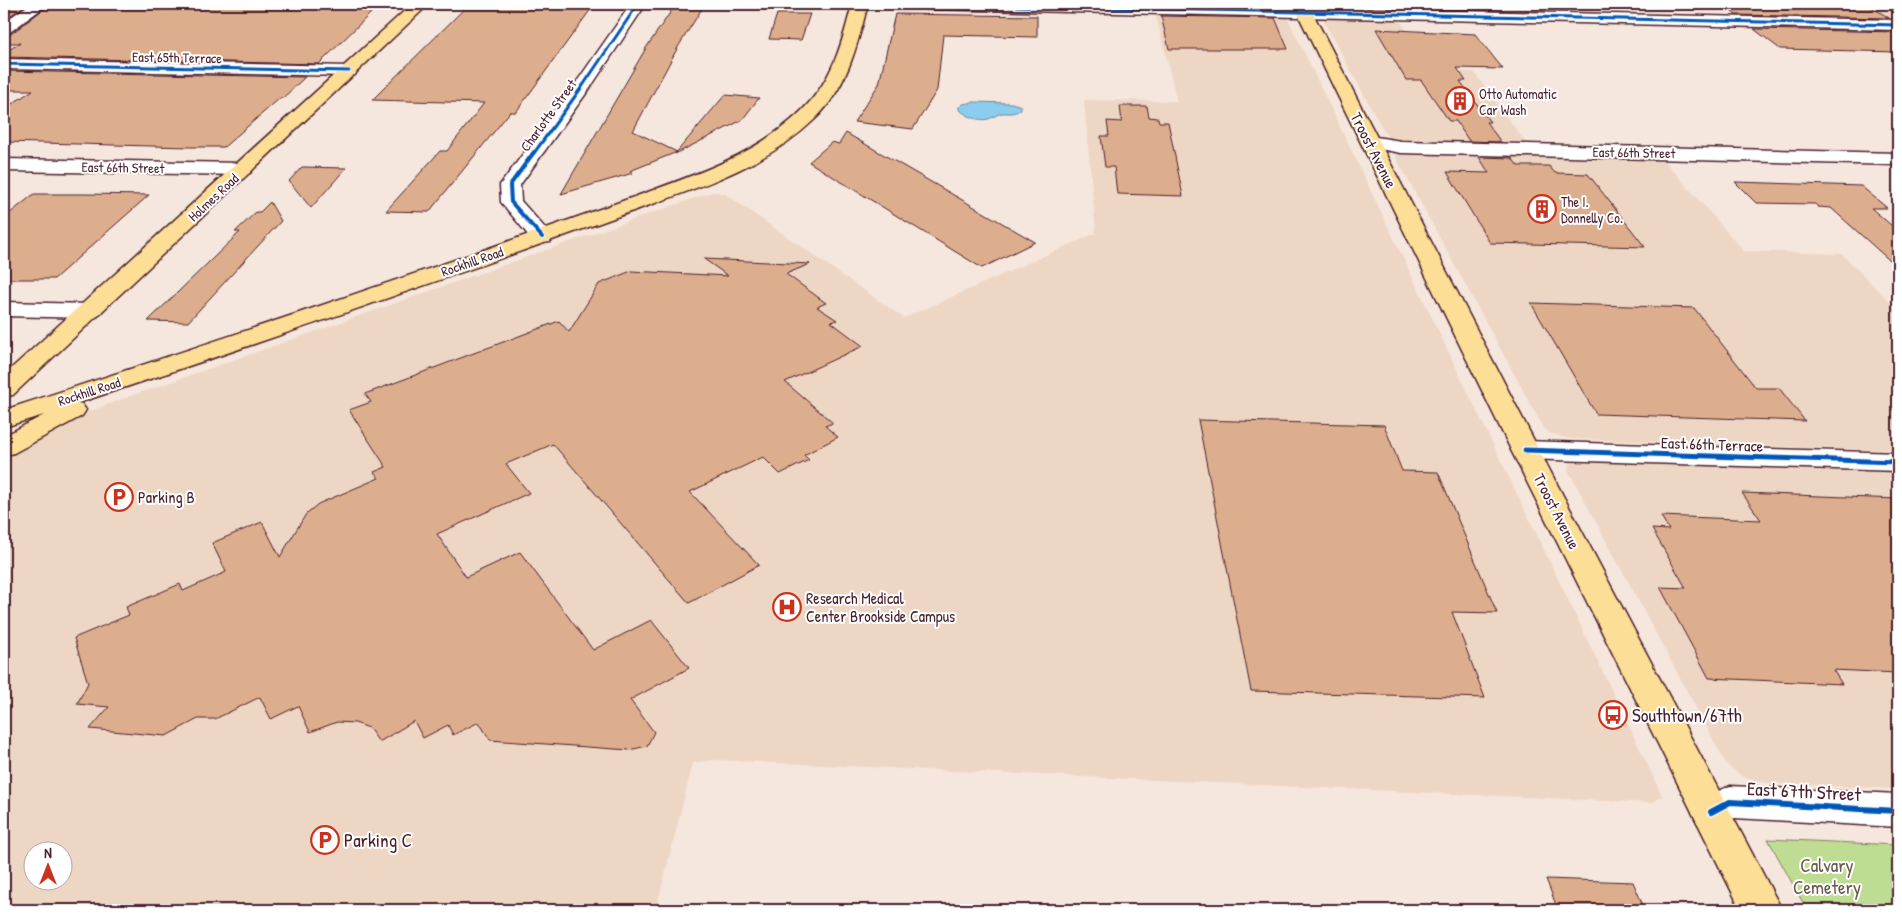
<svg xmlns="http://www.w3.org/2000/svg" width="1902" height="914" font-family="'Patrick Hand',sans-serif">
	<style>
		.built { fill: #eed6c5; fill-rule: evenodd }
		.green { fill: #bfdc93; stroke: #847e5f }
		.water { fill: #8bcdec; stroke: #71879f }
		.building { fill: #ddae8e; stroke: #4a1f2b }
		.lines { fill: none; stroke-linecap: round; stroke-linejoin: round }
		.minor-casing { stroke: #4a1f2b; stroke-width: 3 }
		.major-casing { stroke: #4a1f2b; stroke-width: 3 }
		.minor { fill: #fff; fill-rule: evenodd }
		.major { fill: #fcde96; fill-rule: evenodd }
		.cycleway-far3-casing { stroke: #fff; stroke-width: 5 }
		.cycleway-far2-casing { stroke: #fff; stroke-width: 6 }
		.cycleway-far1-casing { stroke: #fff; stroke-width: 8 }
		.cycleway-casing { stroke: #fff; stroke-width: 9 }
		.cycleway-far3 { stroke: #0057b8; stroke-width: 3 }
		.cycleway-far2 { stroke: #0057b8; stroke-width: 4 }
		.cycleway-far1 { stroke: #0057b8; stroke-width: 5 }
		.cycleway { stroke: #0057b8; stroke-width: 6 }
		.labels { text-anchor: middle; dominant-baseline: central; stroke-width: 4; stroke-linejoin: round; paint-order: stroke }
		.far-street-label { font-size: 14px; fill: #4a1f2b; stroke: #fff }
		.far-poi-label { font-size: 14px; fill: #4a1f2b; stroke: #fff; text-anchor: start }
		.street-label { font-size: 16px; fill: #4a1f2b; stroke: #fff }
		.poi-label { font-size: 16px; fill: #4a1f2b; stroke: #fff; text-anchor: start }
		.near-poi-label { font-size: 19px; fill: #4a1f2b; stroke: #fff; text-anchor: start }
		.near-street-label { font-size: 19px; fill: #4a1f2b; stroke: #fff }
		.near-park-label { font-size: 19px; fill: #6d584a; stroke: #fff }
	</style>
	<rect width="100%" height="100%" fill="#f5e7dd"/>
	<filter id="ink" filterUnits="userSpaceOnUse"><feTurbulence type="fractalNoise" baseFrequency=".02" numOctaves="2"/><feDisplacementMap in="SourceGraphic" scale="10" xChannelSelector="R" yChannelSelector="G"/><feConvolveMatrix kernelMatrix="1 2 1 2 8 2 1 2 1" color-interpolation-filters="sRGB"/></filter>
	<g filter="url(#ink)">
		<path class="built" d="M1059 4H1281V5L1273 8Z
			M1315 4H1463L1469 12 1320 8Z
			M1838 4H1898V21L1864 20Z
			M1155 12 1280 15 1287 17 1654 778 1662 796 1652 803 715 760 693 763 656 910H4V453L66 420 128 397 712 192 724 193 904 318 1096 233 1084 100 1177 101ZM32 852H62V882H32Z
			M1324 16 1397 17 1436 71 1474 72 1527 144 1397 141 1391 139 1386 135 1322 18Z
			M1398 152 1660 156 1744 251 1842 254 1898 310V451L1571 439 1549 433 1543 427 1395 156Z
			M1591 460 1898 471V789L1768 783 1755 781 1743 777 1729 767 1724 760 1568 470 1569 463Z"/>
		<path class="green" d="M1768 839 1898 845V910H1807Z"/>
		<path class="water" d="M974 102 1012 103 1021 106V109C1015 114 1010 113 1002 113 998 114 995 116 991 118 981 123 965 116 958 108L963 104Z"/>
		<path class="building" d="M4 4H27L4 20Z
			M50 4H205L376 8 319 64 4 57V53L20 43H4V36L11 34Z
			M469 4 587 6 585 9H591L516 112H510L429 212 386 211 440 151H447L484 103 372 100Z
			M1722 4H1867L1889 18 1736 15Z
			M674 7H703L678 47 633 131 677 152 630 171 633 173 561 194 646 48Z
			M777 14H810L801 40 769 39Z
			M895 14 1037 16V37L943 35 937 90 913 129 854 122 879 84Z
			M1161 16 1275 18 1288 49H1169Z
			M1376 29 1475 34 1503 69 1457 68 1466 81H1460L1490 122H1486L1501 142 1469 141 1456 121H1449L1421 80H1406Z
			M1754 29 1898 32V52L1780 49Z
			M4 71 305 77 283 98H280L224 147H189L4 142V109L33 90H4Z
			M725 95 759 98 742 120 675 154Z
			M1120 106H1147L1149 117 1158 118 1159 122H1168L1183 196 1117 194 1114 167H1105L1101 136H1109L1107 121 1122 122Z
			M846 133 1035 242 982 268 809 162 832 142 839 144Z
			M1479 157 1512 158 1518 166H1549L1555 173 1588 174 1645 247 1490 243 1447 172 1489 173Z
			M302 167 346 168 311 208 289 181Z
			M1735 182 1861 186 1887 208H1871L1898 231V268L1831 208 1818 207 1815 204 1756 203Z
			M34 194H83L149 195 54 279H4V218Z
			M270 202 281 221 188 322 148 321 240 232H235L256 212H260Z
			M704 259 810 264 786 274 826 303 817 307 837 320 831 322 863 346 785 382 833 423 825 426 838 437 804 455 809 460 780 474 763 457 690 492 759 565 689 603 553 444 506 464 529 493 437 534 466 577 520 552 593 650 651 620 689 668 630 700 654 732 647 746 629 750 490 740 479 722 453 735 448 725 423 738 414 721 379 742 369 728 355 723 337 722 310 732 298 706 271 719 260 697 215 719H198L166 736 90 729 109 707 77 704 88 683 74 638 129 615 126 607 180 584 183 591 226 572 212 543 262 522 280 557 306 514 318 504 379 478 374 472 386 467 349 410 371 402 365 394 559 321 569 332 599 284 631 271 728 276Z
			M1531 303 1694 308 1756 388H1779L1805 421 1596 414Z
			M1198 420 1384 425 1402 471 1438 472 1497 613 1452 612 1485 698 1251 691Z
			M1742 493 1898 499V673L1833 670 1842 684 1709 678 1660 587 1686 588 1652 529 1669 530 1661 516 1761 520Z
			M1546 879 1633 882 1645 910H1558Z"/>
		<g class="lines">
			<defs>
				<path id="minor" d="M30 4H48L10 32 4 34V22Z
					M631 4H646L590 88 520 185 521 201 553 237 550 242 542 243 534 242 501 202 500 185 578 80Z
					M918 4H1126L1898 20V30L926 9 921 7Z
					M4 59 349 66 355 67 357 71 355 75 349 76 4 69Z
					M1370 136 1401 141 1898 153V165L1401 153 1363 146 1361 142 1363 138Z
					M4 159 243 163 250 165 253 169 250 173 243 175 4 171Z
					M4 302 90 304 98 306 102 311 98 316 90 318 4 316Z
					M1525 441 1898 453V471L1525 459 1515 456 1511 450 1515 444Z
					M1730 786 1898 794V827L1734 818 1711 829 1698 824 1692 812 1698 800Z"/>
				<path id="major" d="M412 4H429L13 395 4 397V375Z
					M852 4H868C857 46 847 89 814 120 768 164 706 185 647 206 616 217 586 228 555 239 397 296 238 350 78 403L82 404 86 410 82 416 14 453 4 456V436L44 415 4 427V410C183 352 361 293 538 231 569 220 600 209 631 198 685 178 744 160 789 122 829 90 840 52 852 4Z
					M1293 4H1308L1539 450 1782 910H1741L1511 450Z"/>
			</defs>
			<use href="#minor" class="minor-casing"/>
			<use href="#major" class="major-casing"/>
			<use href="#minor" class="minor"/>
			<use href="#major" class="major"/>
			<defs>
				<path id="cycleway-far3" d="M926 4 1898 25
					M4 64 349 71
					M534 153 584 84 638 4"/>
				<path id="cycleway-far2" d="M534 152 510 185 511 202 542 237"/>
				<path id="cycleway-far1" d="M1525 450 1898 462"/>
				<path id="cycleway" d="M1711 812 1730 802 1898 811"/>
			</defs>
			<use href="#cycleway-far3" class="cycleway-far3-casing"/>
			<use href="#cycleway-far2" class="cycleway-far2-casing"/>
			<use href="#cycleway-far1" class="cycleway-far1-casing"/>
			<use href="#cycleway" class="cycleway-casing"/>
			<use href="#cycleway-far3" class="cycleway-far3"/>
			<use href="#cycleway-far2" class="cycleway-far2"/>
			<use href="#cycleway-far1" class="cycleway-far1"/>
			<use href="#cycleway" class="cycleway"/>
		</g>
	</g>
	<defs>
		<symbol id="building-ring" viewBox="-11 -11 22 22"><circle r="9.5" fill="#fff" stroke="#c8321e" stroke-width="1.5"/><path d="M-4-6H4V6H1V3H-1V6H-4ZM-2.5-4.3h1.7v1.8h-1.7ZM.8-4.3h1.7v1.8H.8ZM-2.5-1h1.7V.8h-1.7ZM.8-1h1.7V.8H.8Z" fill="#c8321e"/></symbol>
		<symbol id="parking-ring" viewBox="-11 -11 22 22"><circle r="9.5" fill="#fff" stroke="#c8321e" stroke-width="1.5"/><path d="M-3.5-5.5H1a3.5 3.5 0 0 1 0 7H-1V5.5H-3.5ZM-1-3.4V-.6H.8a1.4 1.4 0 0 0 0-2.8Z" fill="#c8321e"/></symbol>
		<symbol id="hospital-ring" viewBox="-11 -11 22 22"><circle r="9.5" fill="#fff" stroke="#c8321e" stroke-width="1.5"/><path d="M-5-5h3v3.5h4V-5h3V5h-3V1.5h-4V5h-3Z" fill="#c8321e"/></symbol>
		<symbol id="bus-ring" viewBox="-11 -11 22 22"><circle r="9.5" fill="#fff" stroke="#c8321e" stroke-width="1.5"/><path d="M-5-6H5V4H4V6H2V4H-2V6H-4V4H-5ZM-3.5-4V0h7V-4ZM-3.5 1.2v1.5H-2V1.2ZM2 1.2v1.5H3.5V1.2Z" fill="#c8321e"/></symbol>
	</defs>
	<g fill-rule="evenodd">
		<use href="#building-ring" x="1444" y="85" width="32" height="32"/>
		<use href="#building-ring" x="1526" y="193" width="32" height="32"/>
		<use href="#parking-ring" x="103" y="481" width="32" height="32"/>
		<use href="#hospital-ring" x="771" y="591" width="32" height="32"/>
		<use href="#bus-ring" x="1597" y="699" width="32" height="32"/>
		<use href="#parking-ring" x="309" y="824" width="32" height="32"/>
	</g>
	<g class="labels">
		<g class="far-street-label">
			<text transform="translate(177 57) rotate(1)">East 65th Terrace</text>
			<text transform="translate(548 115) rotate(-54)">Charlotte Street</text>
			<text transform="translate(1634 152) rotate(1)">East 66th Street</text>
			<text transform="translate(123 167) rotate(1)">East 66th Street</text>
			<text transform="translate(213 197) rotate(-43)">Holmes Road</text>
			<text transform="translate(472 261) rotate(-19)">Rockhill Road</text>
			<text transform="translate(89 391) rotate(-18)">Rockhill Road</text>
		</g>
		<g class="far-poi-label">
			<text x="1479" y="93">Otto Automatic<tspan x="1479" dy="16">Car Wash</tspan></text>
			<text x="1561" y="201">The I.<tspan x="1561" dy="16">Donnelly Co.</tspan></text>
		</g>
		<g class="street-label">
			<text transform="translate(1374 150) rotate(63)">Troost Avenue</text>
			<text transform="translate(1712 444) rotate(2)">East 66th Terrace</text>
			<text transform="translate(1557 511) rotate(63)">Troost Avenue</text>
		</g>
		<g class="poi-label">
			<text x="138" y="497">Parking B</text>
			<text x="806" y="598">Research Medical<tspan x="806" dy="18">Center Brookside Campus</tspan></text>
		</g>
		<g class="near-poi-label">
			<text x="1632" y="715">Southtown/67th</text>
			<text x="344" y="840">Parking C</text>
		</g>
		<g class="near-street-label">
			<text transform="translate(1804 791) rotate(3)">East 67th Street</text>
		</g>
		<g class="near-park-label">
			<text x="1827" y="865">Calvary<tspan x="1827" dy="22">Cemetery</tspan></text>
		</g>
	</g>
	<rect width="1902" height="914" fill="none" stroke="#fff" stroke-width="20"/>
	<rect x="10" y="10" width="1882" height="894" fill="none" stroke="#4a1f2b" stroke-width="2" filter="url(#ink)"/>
	<g transform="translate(48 866)"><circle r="24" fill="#ffffff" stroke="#b7a5aa"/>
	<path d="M0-4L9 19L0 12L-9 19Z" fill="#c8321e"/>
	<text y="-8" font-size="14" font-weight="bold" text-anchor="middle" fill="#4a1f2b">N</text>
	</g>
</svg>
